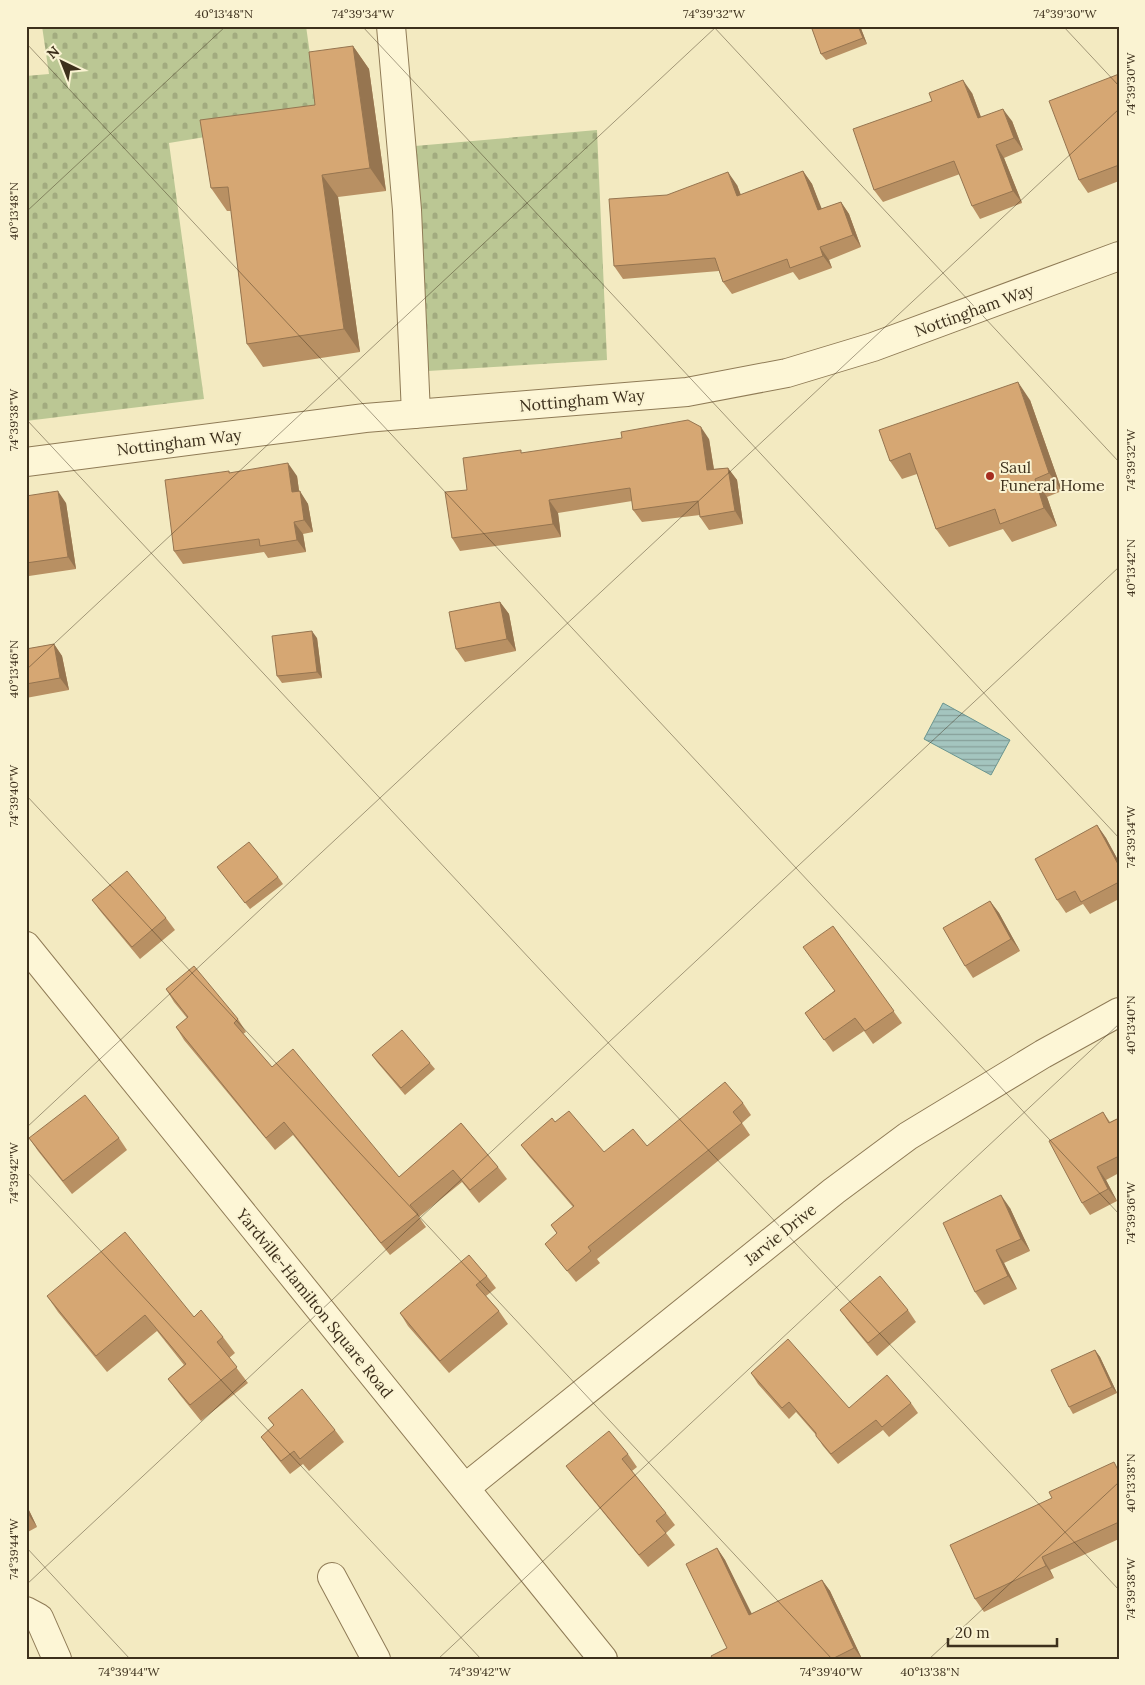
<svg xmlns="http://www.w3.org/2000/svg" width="1145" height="1685" font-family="Lora,serif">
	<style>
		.cemetery { fill: url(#cemetery-stones) }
		.water { fill: url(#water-rules); stroke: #6a958f }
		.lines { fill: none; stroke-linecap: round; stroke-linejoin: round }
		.minor-casing { stroke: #8f7b56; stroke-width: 30 }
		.minor { stroke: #fdf6d6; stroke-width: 28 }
		.wall { fill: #b89063 }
		.shaded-wall { fill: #967550 }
		.building { fill: #d6a773; stroke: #967550 }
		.ticks { fill: none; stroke: #3d301c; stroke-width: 1; stroke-opacity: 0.45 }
		.poi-dot { fill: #a62d1f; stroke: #faf3d2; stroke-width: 2 }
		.labels { text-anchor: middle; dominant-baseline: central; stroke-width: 4; stroke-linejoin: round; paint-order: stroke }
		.street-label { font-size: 16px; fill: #3d301c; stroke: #faf3d2 }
		.poi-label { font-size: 16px; fill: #3d301c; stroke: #faf3d2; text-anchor: start }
		.neatline { fill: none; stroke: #3d301c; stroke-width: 2 }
		.ticks-label { font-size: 12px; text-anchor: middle; fill: #3d301c }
	</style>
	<defs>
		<pattern id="cemetery-stones" width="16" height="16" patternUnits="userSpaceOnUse" patternTransform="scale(1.25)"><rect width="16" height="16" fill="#bbc794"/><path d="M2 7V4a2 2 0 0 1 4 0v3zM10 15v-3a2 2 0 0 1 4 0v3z" fill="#a2ab7f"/></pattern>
		<pattern id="water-rules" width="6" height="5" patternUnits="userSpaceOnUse" patternTransform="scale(1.25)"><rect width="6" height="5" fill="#a4c5bf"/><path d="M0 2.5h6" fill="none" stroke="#87a09a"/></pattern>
	</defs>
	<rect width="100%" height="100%" fill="#f3eac1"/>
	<path class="cemetery" d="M42 26H306L319 118 169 143 204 399 26 421V76L49 74Z
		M597 130 607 360 428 371 415 146Z"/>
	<path class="water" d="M943 703 1010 740 991 775 924 739Z"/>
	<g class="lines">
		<defs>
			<path id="minor" d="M391 26 407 210 416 414
				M26 462 365 418 687 392 787 373 873 347 1119 256
				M26 946 603 1659
				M465 1488 834 1191 908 1136 1043 1054 1119 1012
				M332 1577 376 1659
				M26 1611 39 1618 57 1659"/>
		</defs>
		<use href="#minor" class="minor-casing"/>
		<use href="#minor" class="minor"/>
	</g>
	<path class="wall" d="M811 26H860L867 44 826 60 821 54Z
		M353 46 369 69 386 191 338 197 360 352 263 367 247 344 231 211H227L211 188 315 105Z
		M1119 74V181L1088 193 1079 180Z
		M972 93 981 117 1012 121 1023 150 1004 158 1022 203 980 219 972 206 960 174 883 202 874 190Z
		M803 171 812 184 821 209 841 202 849 214 861 247 829 260 832 268 799 280 793 272 732 294 723 282 719 271 623 279 614 266 667 195 737 185 741 195Z
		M1030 400 1062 491 1047 497 1057 526 1012 542 1003 529 949 547 936 529 917 474 902 479 890 461Z
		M709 439 714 469 728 468 737 480 743 524 709 530 700 517V515L642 522 633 510 632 501 558 513 561 537 460 551 452 538 467 490 523 453Z
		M229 471 230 473 297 476 299 491 308 504 313 532 303 534 306 552 268 558 264 552 183 564 174 551Z
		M26 496 66 503 76 569 29 576 26 572Z
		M500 602 509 614 516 651 465 662 456 649Z
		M317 638 322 678 282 683 277 676Z
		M54 644 62 656 69 690 26 698V649Z
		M1097 825 1106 838 1119 862V899L1090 914 1083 904 1066 913 1057 900Z
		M217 867 278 877 283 884 250 909Z
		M92 900 166 918 175 930 140 959 101 912Z
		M990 901 999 913 1020 951 973 978 965 966Z
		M833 926 902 1023 873 1044 864 1031 833 1052 805 1013 834 991Z
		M166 989 238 1019 246 1032 243 1034 272 1067 399 1177 461 1123 498 1167 507 1179 479 1203 462 1182 419 1217 426 1227 390 1255 293 1135 275 1150 184 1040 176 1027 187 1018 174 1002Z
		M372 1055 430 1063 435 1069 405 1095 377 1062Z
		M743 1103 751 1115 742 1123 750 1135 597 1259 600 1263 576 1282 554 1255 545 1244 557 1234 551 1225 573 1207 530 1157 521 1145 555 1122 604 1152 647 1146Z
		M1103 1112 1110 1122 1119 1118V1173L1106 1180 1117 1201 1090 1215 1082 1203Z
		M29 1138H119L127 1150 72 1194 38 1151Z
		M1010 1208 1030 1251 1004 1263 1017 1289 984 1305 975 1292Z
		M487 1276 496 1288 486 1296 499 1311 508 1324 449 1373 408 1326 400 1313Z
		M47 1296 194 1317 223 1337 235 1353 229 1358 248 1383 201 1421 180 1395 168 1379 184 1365 157 1331 107 1372 58 1312Z
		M840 1310H908L916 1322 877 1356 849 1322Z
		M1095 1350 1100 1357 1117 1393 1073 1414 1069 1407Z
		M751 1373 849 1408 911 1403 918 1413 889 1437 883 1430 838 1464 823 1446 816 1435 796 1412 789 1419 758 1384Z
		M268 1418 335 1430 344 1442 309 1471 303 1464 290 1474 270 1449 261 1437 274 1426Z
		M628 1454 637 1467 632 1471 666 1513 675 1525 666 1533 675 1545 648 1567 575 1478 566 1466Z
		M1119 1469V1539L1050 1570 1054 1578 984 1612 975 1599Z
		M26 1504 37 1527 26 1533Z
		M717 1548 725 1560 751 1614 822 1580 830 1591 862 1659H713L727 1648Z"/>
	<path class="shaded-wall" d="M858 26H860L867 44 863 38Z
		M353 46 369 69 386 191 370 168Z
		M963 80 972 93 986 131 978 118Z
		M1003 109 1012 121 1023 150 1014 138Z
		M996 145 1004 158 1022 203 1013 191Z
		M803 171 812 184 827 222 818 210Z
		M728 172 737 185 746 209 737 196Z
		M322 175 338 197 360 352 344 329Z
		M841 202 849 214 861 247 853 235Z
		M820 247 829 260 832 268 823 256Z
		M1018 382 1030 400 1062 491 1049 473Z
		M701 427 709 439 716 483 707 470Z
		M288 463 297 476 301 505 292 492Z
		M728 468 737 480 743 524 735 511Z
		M1035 479 1047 497 1057 526 1044 508Z
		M58 491 66 503 76 569 68 557Z
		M300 491 308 504 313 532 304 520Z
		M549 500 558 513 561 537 553 524Z
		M294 522 303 534 306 552 297 540Z
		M500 602 509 614 516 651 507 639Z
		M312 631 317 638 322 678 317 672Z
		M54 644 62 656 69 690 60 678Z
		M1097 825 1106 838 1119 862V866Z
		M990 901 999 913 1020 951 1011 939Z
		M1097 1167 1106 1180 1117 1201 1108 1189Z
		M1001 1195 1010 1208 1030 1251 1021 1239Z
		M996 1250 1004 1263 1017 1289 1008 1276Z
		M1095 1350 1100 1357 1117 1393 1112 1387Z
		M26 1504 37 1527 26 1511Z
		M717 1548 725 1560 758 1626 749 1615Z
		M1042 1557 1050 1570 1054 1578 1046 1566Z
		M822 1580 830 1591 862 1659 854 1648Z"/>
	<path class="building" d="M811 26H858L863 38 821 54Z
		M353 46 370 168 322 175 344 329 247 344 228 187 211 188 200 120 315 105 309 52Z
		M1119 74V165L1079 180 1049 101Z
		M963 80 978 118 1003 109 1014 138 996 145 1013 191 972 206 954 161 874 190 853 129 932 101 929 93Z
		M803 171 818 210 841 202 853 235 820 247 823 256 790 268 787 259 723 282 715 258 614 266 609 199 667 195 728 172 737 196Z
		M1018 382 1049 473 1035 479 1044 508 1000 524 995 509 936 529 910 453 890 461 879 430Z
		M688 420 701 427 707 470 728 468 735 511 700 517 698 501 633 510 630 488 549 500 553 524 452 538 445 492 467 490 463 458 521 450V453L622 438 621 432Z
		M288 463 292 492 300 491 304 520 294 522 297 540 260 546 259 539 174 551 165 480 229 471V473Z
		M58 491 68 557 26 563V496Z
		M500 602 507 639 456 649 449 612Z
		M312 631 317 672 277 676 272 636Z
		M54 644 60 678 26 684V649Z
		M1097 825 1119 866V882L1081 902 1075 891 1057 900 1035 859Z
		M249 842 278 877 245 903 217 867Z
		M127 871 166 918 132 947 92 900Z
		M990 901 1011 939 965 966 943 928Z
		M833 926 894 1011 865 1031 855 1018 824 1040 805 1013 835 991 803 947Z
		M194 966 238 1019 234 1023 272 1067 293 1049 399 1177 461 1123 498 1167 470 1190 453 1170 410 1205 418 1214 381 1243 284 1122 266 1138 176 1027 188 1017 166 989Z
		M402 1030 430 1063 401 1088 372 1055Z
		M725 1082 743 1103 733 1112 742 1123 588 1247 591 1251 567 1271 545 1244 557 1233 551 1225 574 1206 521 1145 552 1118 555 1122 569 1111 604 1152 633 1129 647 1146Z
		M85 1095 119 1138 63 1181 29 1138Z
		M1103 1112 1109 1123 1119 1118V1156L1097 1167 1108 1189 1082 1203 1049 1141Z
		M1001 1195 1021 1239 996 1250 1008 1276 975 1292 943 1223Z
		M125 1232 194 1317 201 1310 223 1337 217 1342 237 1367 190 1405 168 1379 186 1364 145 1315 96 1356 47 1296Z
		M469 1255 487 1276 476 1285 499 1311 440 1361 400 1313Z
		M880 1276 908 1310 868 1343 840 1310Z
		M788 1339 849 1408 887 1375 911 1403 882 1427 876 1420 831 1454 816 1436V1433L789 1402 782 1408 751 1373Z
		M1095 1350 1112 1387 1069 1407 1051 1370Z
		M302 1389 335 1430 300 1459 294 1451 281 1461 261 1437 274 1425 268 1418Z
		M609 1431 628 1454 622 1459 666 1513 656 1521 666 1533 639 1555 566 1466Z
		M1114 1462 1119 1472V1522L1042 1557 1046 1566 975 1599 950 1545 1052 1498 1049 1492Z
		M717 1548 749 1615 822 1580 854 1648 832 1659H713L711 1656 727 1648 686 1564Z"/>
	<path class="ticks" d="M362 26 1119 838M713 26 1119 462M1063 26 1119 86M26 43 1119 1214M26 212 226 26M26 419 1119 1590M26 670 717 26M26 795 832 1659M26 1128 1119 109M26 1171 481 1659M26 1547 130 1659M26 1585 1119 567M438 1659 1119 1024M929 1659 1119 1482"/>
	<circle class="poi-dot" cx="990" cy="476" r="5"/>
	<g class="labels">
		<g class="street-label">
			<text transform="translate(974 310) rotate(-20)">Nottingham Way</text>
			<text transform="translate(582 400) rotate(-5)">Nottingham Way</text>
			<text transform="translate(179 442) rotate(-7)">Nottingham Way</text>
			<text transform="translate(780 1234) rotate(-39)">Jarvie Drive</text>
			<text transform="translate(315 1303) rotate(51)">Yardville-Hamilton Square Road</text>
		</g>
		<g class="poi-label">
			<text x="1000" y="467">Saul<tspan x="1000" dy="18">Funeral Home</tspan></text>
		</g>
	</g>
	<rect width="1145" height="1685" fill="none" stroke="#faf3d2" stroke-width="55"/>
	<g transform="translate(62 62) rotate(317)" stroke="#faf3d2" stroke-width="4" paint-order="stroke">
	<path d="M0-4L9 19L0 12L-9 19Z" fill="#3d301c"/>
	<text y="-8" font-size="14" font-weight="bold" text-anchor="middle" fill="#3d301c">N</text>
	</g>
	<path d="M948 1638v8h109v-8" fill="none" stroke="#3d301c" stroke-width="2.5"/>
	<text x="955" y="1638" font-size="15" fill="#3d301c" stroke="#faf3d2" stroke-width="4" paint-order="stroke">20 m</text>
	<rect x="28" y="28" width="1090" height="1630" class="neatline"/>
	<g class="ticks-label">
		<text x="224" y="18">40°13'48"N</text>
		<text x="363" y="18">74°39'34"W</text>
		<text x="714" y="18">74°39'32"W</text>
		<text x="1065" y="18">74°39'30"W</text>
		<text transform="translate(1131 84) rotate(-90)" y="4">74°39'30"W</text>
		<text transform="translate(14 211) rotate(-90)" y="4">40°13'48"N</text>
		<text transform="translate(14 420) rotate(-90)" y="4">74°39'38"W</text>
		<text transform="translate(1131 460) rotate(-90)" y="4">74°39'32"W</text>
		<text transform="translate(1131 568) rotate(-90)" y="4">40°13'42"N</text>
		<text transform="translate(14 669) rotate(-90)" y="4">40°13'46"N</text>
		<text transform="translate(14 796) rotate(-90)" y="4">74°39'40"W</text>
		<text transform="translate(1131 837) rotate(-90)" y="4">74°39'34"W</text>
		<text transform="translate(1131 1025) rotate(-90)" y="4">40°13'40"N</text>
		<text transform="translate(14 1173) rotate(-90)" y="4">74°39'42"W</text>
		<text transform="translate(1131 1213) rotate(-90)" y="4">74°39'36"W</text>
		<text transform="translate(1131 1483) rotate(-90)" y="4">40°13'38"N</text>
		<text transform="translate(14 1549) rotate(-90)" y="4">74°39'44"W</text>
		<text transform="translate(1131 1589) rotate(-90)" y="4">74°39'38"W</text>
		<text x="129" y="1676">74°39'44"W</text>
		<text x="480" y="1676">74°39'42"W</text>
		<text x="831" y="1676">74°39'40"W</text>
		<text x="930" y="1676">40°13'38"N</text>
	</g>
</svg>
